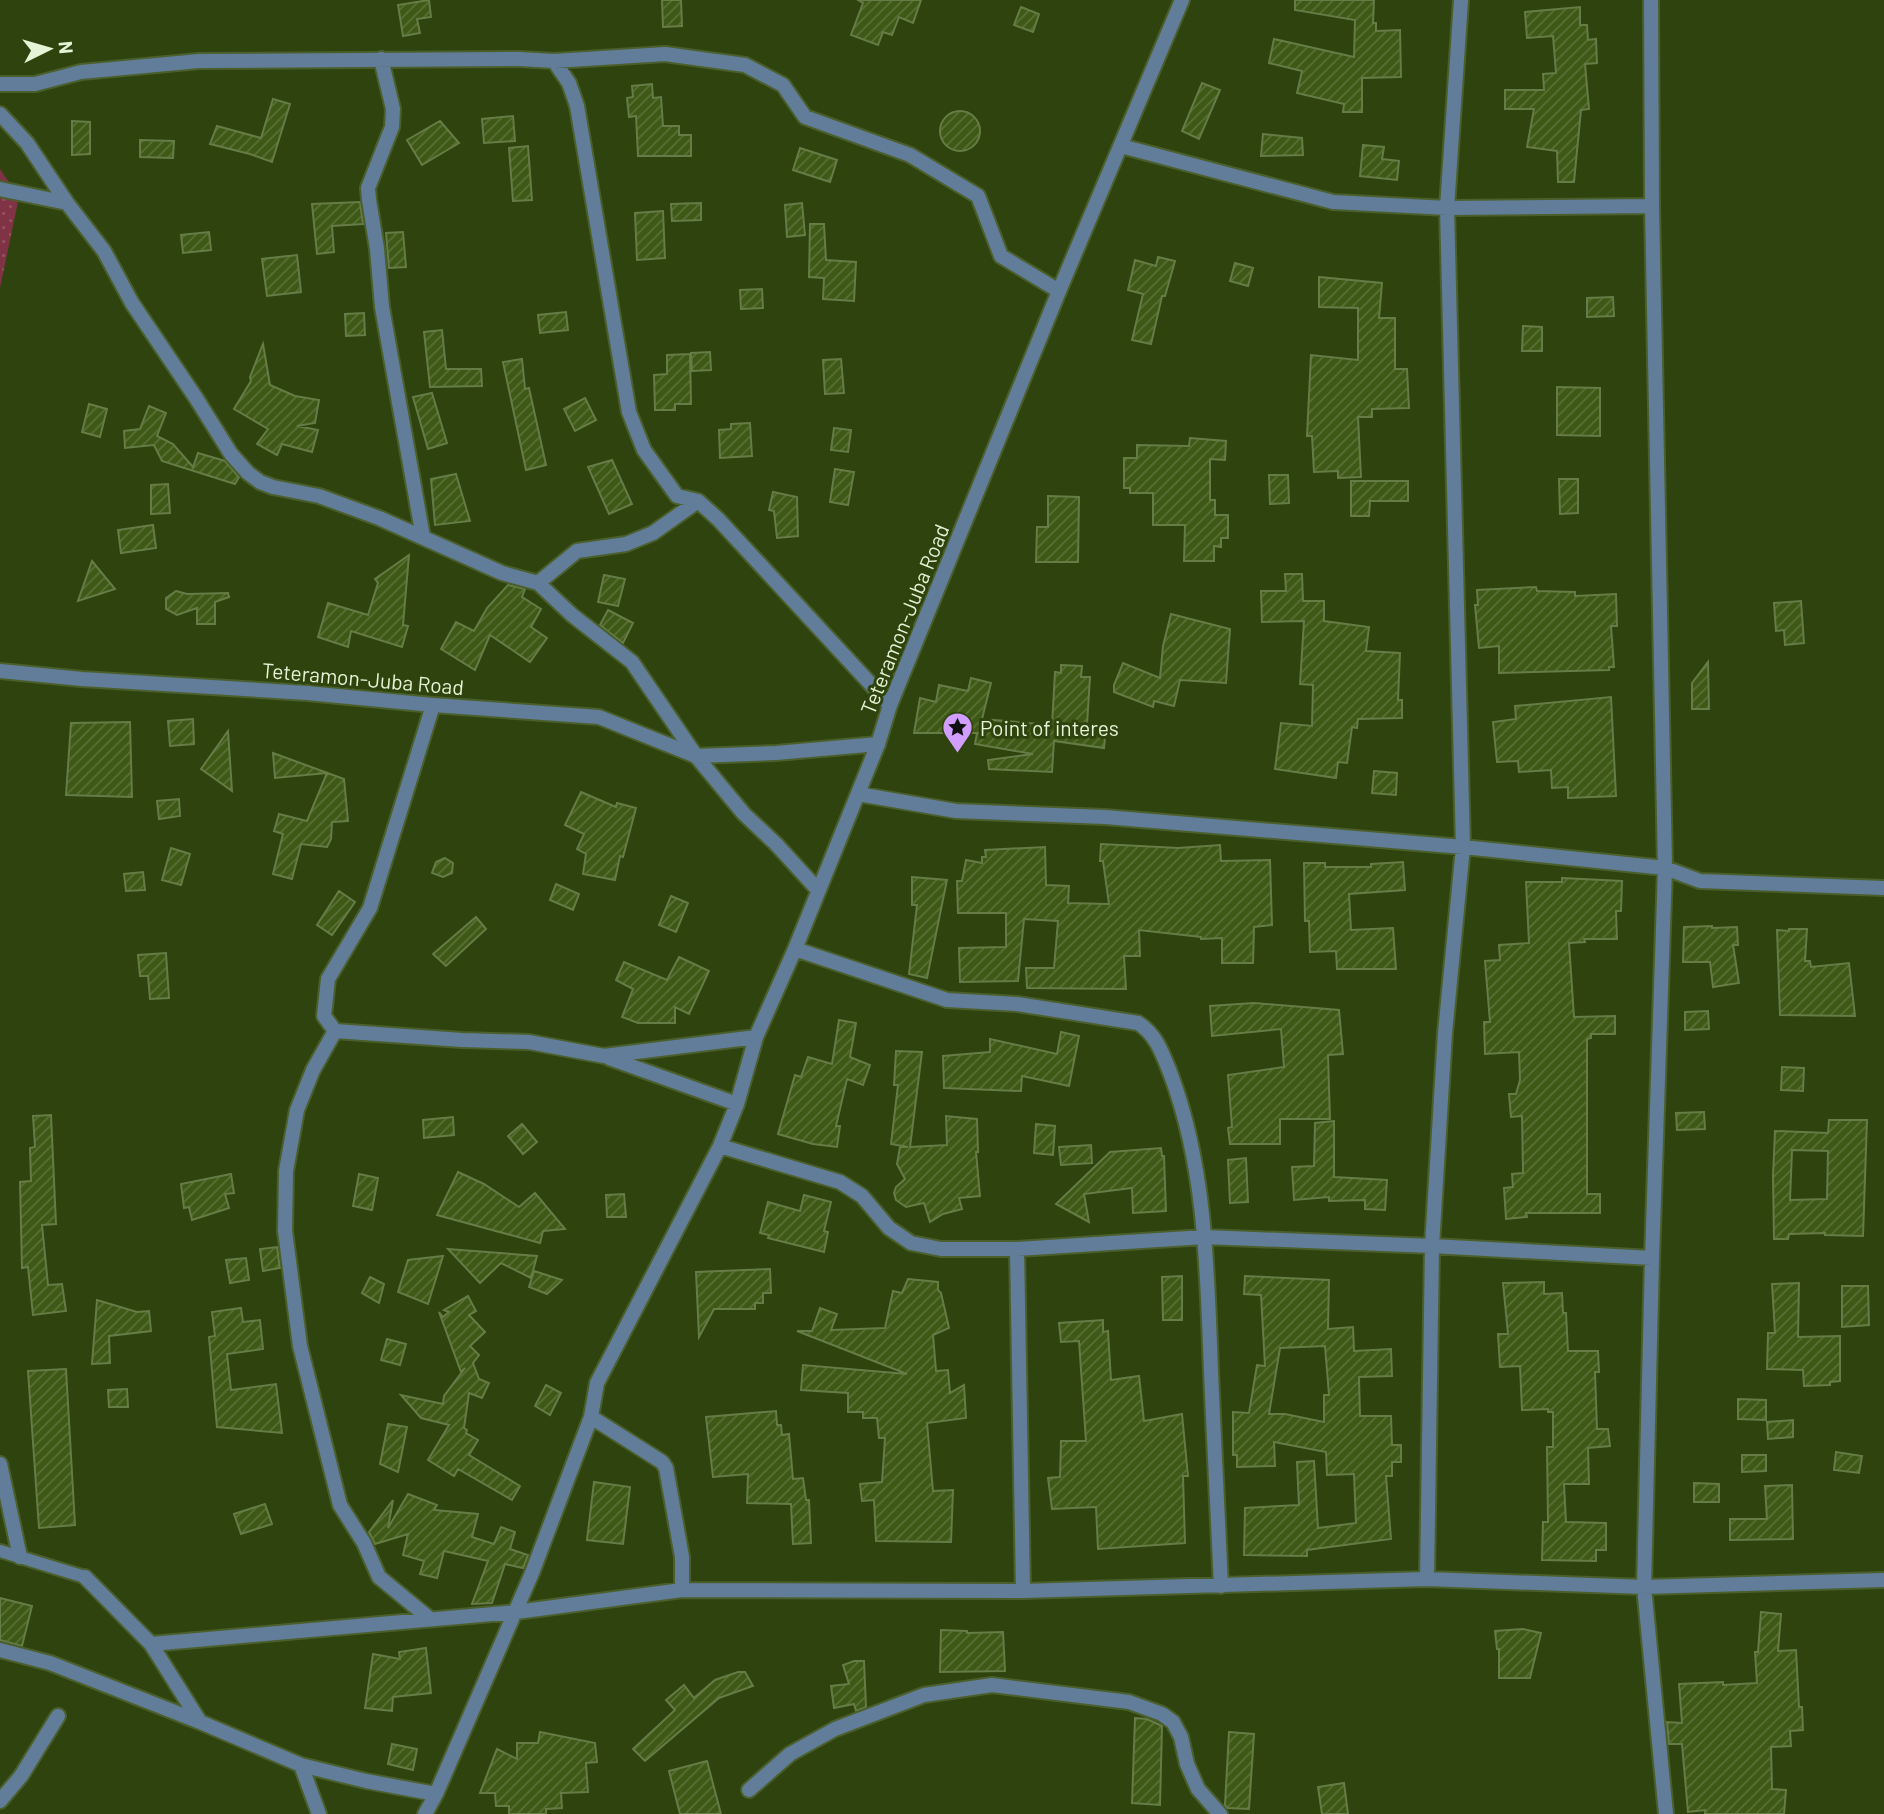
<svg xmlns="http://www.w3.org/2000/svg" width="1884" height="1814" font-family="Barlow,sans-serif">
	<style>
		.grass { fill: url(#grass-dots) }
		.building { fill: url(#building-hatch); stroke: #657c47; stroke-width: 2; fill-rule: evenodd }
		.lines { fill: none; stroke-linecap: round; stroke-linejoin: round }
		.service-casing { stroke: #4b5f2d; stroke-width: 16 }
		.minor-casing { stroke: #4b5f2d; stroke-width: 18 }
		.tertiary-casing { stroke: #4b5f2d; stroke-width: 18 }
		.service { stroke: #617d99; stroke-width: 12 }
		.minor { stroke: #617d99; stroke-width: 14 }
		.tertiary { stroke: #617d99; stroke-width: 14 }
		.labels { text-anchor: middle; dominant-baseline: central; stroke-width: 6; stroke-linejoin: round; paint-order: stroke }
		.street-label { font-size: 21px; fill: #e5f3d6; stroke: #2e430d }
		.poi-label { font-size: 21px; fill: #e5f3d6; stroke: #2e430d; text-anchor: start }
	</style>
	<defs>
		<pattern id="grass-dots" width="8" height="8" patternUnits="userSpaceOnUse" patternTransform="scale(1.75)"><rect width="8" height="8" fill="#803345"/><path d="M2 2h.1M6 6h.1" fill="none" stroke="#92515f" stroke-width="1.8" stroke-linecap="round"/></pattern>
		<pattern id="building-hatch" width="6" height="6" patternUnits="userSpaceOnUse" patternTransform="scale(1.75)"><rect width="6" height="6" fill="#3e5816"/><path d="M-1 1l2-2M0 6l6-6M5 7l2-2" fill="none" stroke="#5a7037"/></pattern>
	</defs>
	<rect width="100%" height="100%" fill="#2e430d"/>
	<path class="grass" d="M0 169 19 197 0 288Z"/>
	<path class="building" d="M429 0 431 17 417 19 420 33 403 36 398 5Z
		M662 0H681L682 26 663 27Z
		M858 0H921L913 23 899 17 892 35 883 32 878 45 851 35 863 3Z
		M1295 0H1374L1373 23H1376V31L1400 30 1401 77 1362 78V112H1343L1344 104 1297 93 1302 71 1269 63 1274 39 1354 57 1355 20 1295 10Z
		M1021 7 1039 14 1033 32 1014 25Z
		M1580 7V25H1587L1588 40 1596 39 1597 63 1585 64 1589 109 1581 110 1574 182H1558L1557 151 1527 147 1534 109H1505V90H1544L1543 74 1556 73 1553 36 1527 38 1525 12Z
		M1202 83 1220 90 1199 139 1182 131Z
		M652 84 653 98 661 97 663 126H679V135H691V156H638L636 116 629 117 627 98 633 97 632 86Z
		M273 99 290 104 272 162 250 154 210 144 217 126 261 138Z
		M940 131a20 20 0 1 1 40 0a20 20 0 1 1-40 0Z
		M513 116 515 141 484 143 482 119Z
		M72 121 90 122V154L72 155Z
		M440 121 459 143 422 165 407 140Z
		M1263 134 1302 138 1303 155 1261 156Z
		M140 140 174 141 173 158 140 157Z
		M1363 145 1384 147 1382 159 1399 161 1397 180 1360 176Z
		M528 146 532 200 513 201 509 148Z
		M800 148 837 160 830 182 793 170Z
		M360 202 363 224 332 226 334 252 317 254 312 204Z
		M701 203V220L672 221 671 204Z
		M802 203 805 235 787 237 785 205Z
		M663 211 665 258 637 260 635 213Z
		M810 224H824L826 260 856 262 854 301 823 299 824 278 809 277Z
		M209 232 211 250 183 253 181 235Z
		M403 232 406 267 389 268 386 233Z
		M297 255 301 292 267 296 262 259Z
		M1158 257 1175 261 1165 296H1162L1151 344 1132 340 1143 294 1128 290 1135 260 1156 266Z
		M1235 263 1253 268 1248 286 1230 281Z
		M1319 277 1382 283 1379 318H1395V369H1407L1409 408 1372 409V417H1358L1361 477 1338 478V471L1314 472 1312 436H1307L1311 355 1358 360V308L1319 307Z
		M762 289 763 308 741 309 740 290Z
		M1613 297 1614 316 1587 317V298Z
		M566 312 568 330 540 333 538 315Z
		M364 313 365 335 346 336 345 314Z
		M1523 326 1542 327V351H1522Z
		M442 330 446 369H481L482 386 430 387 424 332Z
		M263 344 270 385 295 396 319 400 315 423 297 426 318 430 312 452 282 444 277 455 257 444 268 429 234 409 251 381 250 377Z
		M710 352 711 370 692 371 691 353Z
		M690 354 691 404H675V410H655L654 375 667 374V355Z
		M522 359 525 389 529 388 546 465 526 470 503 362Z
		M841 359 844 393 825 394 823 360Z
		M1557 387 1600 388V436L1557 435Z
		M432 393 447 443 428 449 413 397Z
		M585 398 596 420 575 431 564 409Z
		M89 404 107 409 100 437 82 432Z
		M149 406 166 413 157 436 173 444 193 467 198 453 225 461 239 477 235 484 162 461 154 445 125 448 124 431 140 429Z
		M750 423 752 456 720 458 719 430 731 429V424Z
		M834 428 851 430 848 452 831 450Z
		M1190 438 1226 441 1225 460 1210 459V500H1215V515H1228V538H1221V547L1214 546V561H1184L1185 525H1153V493H1130V488H1124V458H1137V445L1189 446Z
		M612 460 632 504 609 514 588 467Z
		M835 469 854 472 848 505 830 502Z
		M456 474 470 521 435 525 431 479Z
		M1269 475H1288L1289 503 1270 504Z
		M1559 479H1578V513L1560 514Z
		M1351 481H1408V501H1370L1369 516H1351Z
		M168 484 170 513 151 514V485Z
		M773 492 797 497 798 536 777 538 774 511 769 510Z
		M1048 496 1079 497 1078 562H1036L1037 527H1048Z
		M153 525 156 548 121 553 118 530Z
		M409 555 403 625 408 626 402 647 351 631 348 647 318 637 328 603 368 615 378 583 375 579Z
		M92 561 115 589 78 601Z
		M1285 574H1302L1303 601H1324V621L1369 627 1366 651 1400 653 1398 700H1402V718L1358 719 1357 728 1352 727 1347 763 1338 762 1336 778 1275 769 1281 723 1312 726 1313 685 1300 684 1304 621 1262 622 1261 591H1286Z
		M604 575 625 579 618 606 598 602Z
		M508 585 525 589 522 597 541 609 531 627 547 638 530 662 490 635 475 670 441 649 456 622 474 631 487 608Z
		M1536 587 1537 591 1575 592V596L1616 594 1617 626H1611L1614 667H1609V670L1499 673V646L1479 648 1475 605H1478L1477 590Z
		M176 591 187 594 228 593 229 597 215 602V624H197V608L177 615 166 609V598Z
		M1801 601 1804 643 1785 645 1784 630 1776 631 1774 603Z
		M608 610 633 623 623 643 600 625Z
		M1171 614 1230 629 1226 683 1180 680 1174 706 1154 701 1153 707 1114 692V685L1123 663 1160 678 1163 646Z
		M1708 662 1709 709H1692V683Z
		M1061 665 1082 666 1081 677H1090L1087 725 1106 727 1104 748 1054 741 1052 772 989 769 988 760 1033 754 975 744 977 733H914L920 698 936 702 939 685 968 691 971 678 991 683 982 719 1052 725 1055 672 1061 673Z
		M1611 697 1616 796 1568 798V787L1552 788 1551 770 1519 772 1518 761 1497 762 1493 722 1516 719 1515 706Z
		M193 719 194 744 170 746 168 721Z
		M130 722 132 797 66 795 71 723Z
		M228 731 232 791 201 769Z
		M273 753 344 779 348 821 332 822 331 839 327 847 301 844 292 879 273 874 283 834 274 831 279 814 307 821 327 773 275 778Z
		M1374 771 1397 773 1396 795 1372 793Z
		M581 792 616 807 617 803 636 808 623 857 620 856 615 880 583 874 586 854 577 849 584 834 565 825Z
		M179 799 180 816 159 819 157 801Z
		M1101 844 1178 848 1220 845 1221 861 1270 860 1272 925 1254 927 1253 963H1222V938L1201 939V937L1139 930 1140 956H1124L1126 989 1027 988 1026 968H1054L1058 921 1024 919 1018 981 960 982 959 948 1006 947V913H958L957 881H962L966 860 982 863V857H986L985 850 1045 847 1046 885 1069 886 1068 903 1109 904 1103 861H1100Z
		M171 848 190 854 181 885 162 880Z
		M445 858 453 863 452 873 443 877 432 873 436 862Z
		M1403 862 1405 890 1349 894 1351 930 1393 928 1396 969H1337L1336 951 1310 952 1309 921H1305L1304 863H1325V867H1371V864Z
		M143 872 145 890 126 891 124 874Z
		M912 877 947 880 927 978 909 974 917 905H912Z
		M1562 878 1622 881 1621 911H1616L1617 939H1584L1585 942 1569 943 1574 1017 1615 1016V1034H1591V1038L1587 1039V1194H1600V1213H1526L1527 1217 1506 1219 1504 1188 1513 1187 1512 1174 1523 1173 1522 1116 1511 1117 1509 1094H1516L1520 1080 1519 1052 1485 1054 1484 1022H1490L1485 961 1500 960 1499 945 1529 943 1526 882H1562Z
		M556 884 579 894 573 910 550 900Z
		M339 891 355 902 332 935 317 925Z
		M671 896 688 903 676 932 659 925Z
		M476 917 486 929 446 966 433 954Z
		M1712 926V928L1737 927 1738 945H1733L1739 983 1713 987 1710 962H1683L1684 927Z
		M1789 929H1807L1805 961H1810L1811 967 1849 963 1855 1016 1780 1015 1777 930 1789 931Z
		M166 953 169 998 150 999 148 976H140L138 955Z
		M679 957 709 971 689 1014 675 1007V1023H638L622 1017 633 989 616 980 624 962 667 980Z
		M1254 1003 1339 1010 1343 1054 1328 1055 1330 1119H1280V1144H1230L1228 1128 1232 1127 1228 1075 1284 1067 1281 1029 1212 1036 1210 1006Z
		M1708 1011 1709 1029 1685 1030V1012Z
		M839 1020 856 1023 850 1057 870 1065 863 1085 847 1079 836 1126H840L837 1147 813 1144 778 1134 795 1075 801 1077 808 1057 832 1064Z
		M1061 1032 1079 1036 1069 1086 1022 1076 1021 1091 944 1088 943 1056 990 1052V1039L1057 1054Z
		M896 1051 922 1052 910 1147 947 1145 946 1116 977 1119 978 1152H976L980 1196 959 1198 962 1209 943 1214 930 1222 924 1203 906 1207 896 1200 894 1193 896 1187 905 1179 897 1164 900 1147H908L891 1144 898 1085H894Z
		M1782 1067 1804 1068 1803 1091 1781 1090Z
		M1704 1112 1705 1129 1677 1130 1676 1113Z
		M51 1115 56 1224 42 1225 48 1285 62 1284 66 1311 33 1315 28 1267 22 1268 20 1182 31 1181 30 1148 35 1147 33 1116Z
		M453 1117 454 1135 424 1138 423 1120Z
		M1829 1120H1867L1863 1236 1825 1235V1233L1789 1234 1788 1239H1774L1773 1176 1775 1131 1828 1133ZM1792 1150 1828 1151 1827 1199 1790 1200Z
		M1334 1121V1177L1387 1180 1385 1210 1365 1209V1200L1329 1201V1197L1294 1200 1292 1167 1314 1166 1315 1123Z
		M522 1124 537 1142 523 1154 508 1136Z
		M1036 1124 1055 1126 1053 1155 1034 1153Z
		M1091 1145 1092 1163 1061 1165 1059 1147Z
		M1161 1148 1162 1156H1164L1166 1211 1133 1213 1132 1188 1084 1194 1089 1222 1056 1204 1110 1152Z
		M1246 1158 1248 1202 1230 1203 1228 1160Z
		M458 1172 484 1184 519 1207 535 1193 565 1229 543 1231 540 1243 437 1215Z
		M231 1174 234 1193 225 1194 229 1208 192 1220 189 1207 184 1208 181 1184Z
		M359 1174 378 1178 372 1210 353 1206Z
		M624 1194 626 1217H607L606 1195Z
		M804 1195 831 1202 824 1231 828 1232 824 1252 768 1238 769 1235 760 1233 768 1202 800 1211Z
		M277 1247 280 1268 263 1271 260 1249Z
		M448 1249 500 1253 537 1256 531 1278 501 1263 480 1283Z
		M443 1256 428 1304 398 1292 408 1260Z
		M246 1258 249 1280 230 1283 226 1260Z
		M770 1269 771 1293H763V1303H755V1309H714L699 1337 696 1272Z
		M534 1271 562 1280 547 1294 529 1287Z
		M1182 1276V1320H1163L1162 1277Z
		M1245 1276 1329 1280 1328 1329 1353 1327 1354 1351 1391 1349 1392 1376 1359 1377 1360 1416H1391L1392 1445H1401V1462H1392V1476H1386L1391 1539 1307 1550V1556L1244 1555 1245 1508 1299 1505 1297 1462 1314 1461 1318 1528 1356 1523 1354 1474 1327 1475 1326 1452 1274 1442 1275 1466 1237 1467V1455H1233V1412L1249 1413 1257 1365 1265 1366 1261 1295 1244 1294ZM1325 1346 1329 1395H1324V1422L1285 1414H1269L1280 1348Z
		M370 1277 384 1284 379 1303 362 1293Z
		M908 1279 938 1282V1290L941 1293 949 1328 933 1335 936 1371 948 1370 950 1393 964 1385 966 1418 927 1423 933 1491 953 1490 951 1542 876 1541 874 1500 862 1501 860 1484 882 1482 885 1438H879L877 1418H863V1412H848V1393L801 1390 803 1365 907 1374 797 1331H812L820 1308 837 1314 831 1330 885 1328 893 1291 902 1293Z
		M1544 1282V1294L1562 1293 1563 1313H1566L1568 1351H1598L1599 1372H1595L1597 1429H1608L1610 1446 1588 1448 1589 1484H1564L1566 1522 1606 1523V1550H1596V1561L1542 1560 1543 1522H1548L1547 1447H1553V1412H1548V1409L1522 1410 1520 1366 1500 1367 1498 1334H1508L1503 1283Z
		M1799 1283 1798 1337 1840 1336V1381L1830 1382V1385L1804 1386 1803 1370 1767 1369 1768 1333H1775L1772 1284Z
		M1842 1286H1868L1869 1325 1842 1327Z
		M468 1296 476 1311 469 1315 485 1332 470 1346 479 1355 473 1363 479 1379 489 1383 482 1398 469 1393 464 1428 467 1430 466 1433 478 1440 469 1455 520 1486 512 1500 458 1469 454 1476 428 1460 449 1425 421 1418 401 1395 443 1404 444 1396 465 1368 461 1372 439 1312 443 1317 449 1312 444 1310Z
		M97 1300 137 1312 149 1311 151 1331 109 1336 110 1363 92 1364Z
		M241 1308 243 1322 260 1320 263 1349 227 1354 231 1390 276 1384 282 1433 217 1427 209 1337 215 1336 212 1312Z
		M1103 1320V1332L1108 1331 1111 1380 1139 1376 1144 1421 1182 1414 1188 1476H1183L1185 1543 1098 1549 1096 1507 1052 1509 1048 1478 1060 1477 1061 1441H1086L1079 1341 1061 1342 1059 1323Z
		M387 1339 406 1344 400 1365 381 1360Z
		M66 1369 75 1525 39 1528 28 1371Z
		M546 1385 561 1393 550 1415 535 1406Z
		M127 1389 128 1407H109L108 1390Z
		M1738 1399 1766 1400V1420L1738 1419Z
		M776 1411 777 1425H781L782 1435 789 1434 793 1479 803 1478 806 1500H809L811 1543 793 1544 791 1504 747 1503 748 1474 713 1477 706 1417Z
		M1793 1420V1437L1768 1439 1767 1422Z
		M388 1424 407 1427 398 1472 380 1464Z
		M1836 1452 1862 1456 1859 1473 1834 1470Z
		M1742 1455H1766V1471L1742 1472Z
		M594 1482 630 1487 623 1544 587 1540Z
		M1694 1483 1719 1484V1502H1694Z
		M1792 1485 1793 1539 1730 1540V1519H1767L1765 1486Z
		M408 1494 437 1505 434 1510 478 1514 472 1537 494 1544 501 1527 515 1532 510 1549 528 1555 523 1568 505 1564 492 1603 472 1604 488 1561 444 1551 437 1578 420 1574 424 1561 403 1555 408 1534 375 1544 369 1532 393 1500 388 1528Z
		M265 1504 272 1524 241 1534 234 1514Z
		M0 1598 32 1606 22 1646 0 1640Z
		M1761 1612 1781 1614 1778 1651 1796 1650 1799 1707H1802L1803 1730 1790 1731 1791 1746 1771 1747 1772 1789 1786 1790 1784 1814H1705V1810L1688 1812 1682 1744H1669L1667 1722 1682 1723 1679 1684 1723 1682V1685L1757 1683 1755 1652H1758Z
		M1523 1629 1541 1633 1530 1678H1499V1649H1497L1495 1631Z
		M941 1630 967 1631V1633L1003 1632 1005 1671 940 1672Z
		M426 1648 431 1693 393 1697 392 1711 365 1708 373 1654 400 1659 399 1652Z
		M854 1661H864L866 1707 856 1711 854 1704 834 1708 831 1686 849 1684 843 1665Z
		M738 1672H745L753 1686 719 1698 645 1761 633 1749 675 1710 666 1700 684 1685 694 1698 715 1680Z
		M1135 1718 1147 1719 1162 1726 1160 1805 1132 1803Z
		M540 1732 595 1743 597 1762 586 1763 588 1792 561 1793 562 1808 546 1809V1814H509V1806H496L495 1793H480L497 1749 517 1759V1743H538Z
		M1229 1732 1254 1734 1249 1809 1227 1808 1225 1805Z
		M392 1744 417 1749 413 1770 388 1764Z
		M707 1761 721 1814H680L669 1771Z
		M1344 1783 1348 1814H1322L1318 1787Z"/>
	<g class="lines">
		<defs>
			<path id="service" d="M0 1551 85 1577"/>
			<path id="minor" d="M1651 0 1652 206 1665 868 1652 1258 1644 1587 1666 1814
				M381 59 393 109 392 127 368 188 369 200 377 249 382 307 423 537
				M554 61 569 83 577 106 629 412 644 450 677 496 698 501 718 519 890 705
				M0 84H35L81 72 199 61 519 59 554 61 665 54 745 65 783 85 805 117 910 155 978 196 1001 256 1059 291
				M0 114 27 143 67 203 104 251 132 303 196 398 231 454 248 473 260 482 273 487 319 496 379 518 502 573 538 583 572 615 632 662 696 756 744 814 776 844 818 890
				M1121 146 1333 202 1447 208 1652 206
				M0 189 67 203
				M538 583 577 551 626 544 653 533 698 501
				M433 705 370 908 328 979 324 1016 335 1031 462 1040 529 1042 604 1056 756 1037
				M858 794 956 811 1105 817 1463 847 1665 868 1700 881 1884 888
				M795 949 947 1000 1017 1004 1138 1023C1157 1035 1163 1055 1171 1075 1209 1177 1207 1288 1212 1395 1215 1459 1218 1522 1221 1586
				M335 1031 313 1070 297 1110 286 1171 285 1231 300 1346 340 1505 364 1543 379 1577 430 1619
				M609 1058 737 1104
				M720 1146 840 1182 862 1196 889 1228 911 1243 941 1249H1017L1205 1237 1432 1246 1652 1258
				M1017 1249 1023 1591
				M591 1417 662 1462 666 1468 682 1557V1590
				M0 1464 20 1557
				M85 1577 151 1644 200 1722 301 1765 366 1781 436 1794
				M1427 1579 1432 1246 1445 1033 1463 847 1447 208 1461 0
				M151 1644 516 1612 682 1590 1023 1591 1427 1579 1644 1587 1884 1580
				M0 1650 50 1663 200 1722
				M301 1765 319 1814
				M749 1790 790 1754 835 1729 924 1695 992 1685 1129 1702 1162 1714 1173 1722 1181 1737 1187 1764 1198 1789 1220 1814
				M0 1801 21 1776 58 1716
				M425 1814 436 1794 532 1573 591 1417 597 1383 720 1146 737 1104 756 1037 795 949 878 744"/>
			<path id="tertiary" d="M0 671 82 679 307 693 433 705 599 717 696 756 776 753 878 744 890 705 1059 291 1182 0"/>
		</defs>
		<use href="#service" class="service-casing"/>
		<use href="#minor" class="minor-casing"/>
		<use href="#tertiary" class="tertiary-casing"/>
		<use href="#service" class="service"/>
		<use href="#minor" class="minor"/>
		<use href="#tertiary" class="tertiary"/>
	</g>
	<defs>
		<symbol id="sight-pin" viewBox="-11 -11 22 30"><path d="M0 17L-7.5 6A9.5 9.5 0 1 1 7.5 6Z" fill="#d19dfe" stroke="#2e430d"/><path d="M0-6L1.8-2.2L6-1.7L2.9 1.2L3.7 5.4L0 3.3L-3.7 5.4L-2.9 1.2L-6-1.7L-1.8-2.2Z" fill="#111"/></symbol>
	</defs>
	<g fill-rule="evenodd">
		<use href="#sight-pin" x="940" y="710" width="35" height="47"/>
	</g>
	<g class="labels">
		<g class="street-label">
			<text transform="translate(904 619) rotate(-68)">Teteramon-Juba Road</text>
			<text transform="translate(363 678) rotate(5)">Teteramon-Juba Road</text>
		</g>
		<g class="poi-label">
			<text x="980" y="727">Point of interes</text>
		</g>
	</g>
	<g transform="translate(49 49) rotate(85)" stroke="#2e430d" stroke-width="5" paint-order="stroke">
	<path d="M0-5L12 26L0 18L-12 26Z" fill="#e5f3d6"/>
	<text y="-10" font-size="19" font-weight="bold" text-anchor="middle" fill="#e5f3d6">N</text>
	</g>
</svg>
